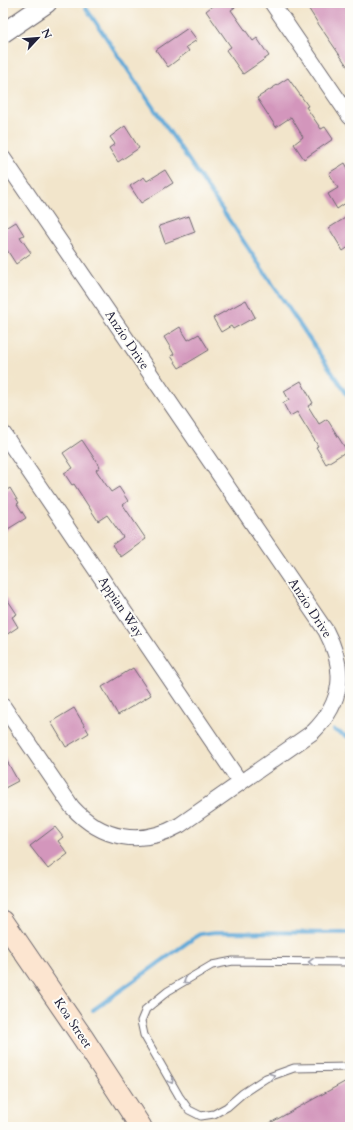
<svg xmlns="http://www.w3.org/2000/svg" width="353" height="1130" font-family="Cardo,serif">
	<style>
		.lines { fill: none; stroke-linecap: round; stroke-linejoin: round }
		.stream { stroke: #60a9d8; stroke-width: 4 }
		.building { fill: #d396bc }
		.service-casing { stroke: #6b666d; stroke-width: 9 }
		.minor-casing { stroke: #6b666d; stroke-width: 17 }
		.tertiary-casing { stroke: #6b666d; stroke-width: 21 }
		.secondary-casing { stroke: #6b666d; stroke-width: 23 }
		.service { stroke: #fff; stroke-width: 7 }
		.minor { stroke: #fff; stroke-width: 15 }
		.tertiary { stroke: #fff; stroke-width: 19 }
		.secondary { stroke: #fce5d0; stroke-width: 21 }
		.oneway { stroke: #9c9ca7 }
		.labels { text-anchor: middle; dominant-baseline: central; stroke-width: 4; stroke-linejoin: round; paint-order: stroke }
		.street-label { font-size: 13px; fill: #22223b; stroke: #fdfcf7 }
	</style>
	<rect width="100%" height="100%" fill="#fdfcf7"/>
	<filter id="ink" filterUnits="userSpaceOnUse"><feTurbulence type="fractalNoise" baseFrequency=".025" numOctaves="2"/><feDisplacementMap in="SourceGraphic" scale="8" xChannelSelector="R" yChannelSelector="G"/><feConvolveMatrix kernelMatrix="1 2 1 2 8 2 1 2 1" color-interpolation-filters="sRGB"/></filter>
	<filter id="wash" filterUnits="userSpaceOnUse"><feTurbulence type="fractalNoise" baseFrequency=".012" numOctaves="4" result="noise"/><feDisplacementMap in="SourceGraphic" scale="16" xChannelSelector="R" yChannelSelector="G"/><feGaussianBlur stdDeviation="0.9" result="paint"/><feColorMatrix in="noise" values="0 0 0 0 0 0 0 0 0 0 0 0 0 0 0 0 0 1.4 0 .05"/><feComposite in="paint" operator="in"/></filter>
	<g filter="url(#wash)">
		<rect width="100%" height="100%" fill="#f2e5cb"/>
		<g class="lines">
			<path class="stream" d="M86 8 350 399
				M334 730 350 738
				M93 1010 191 940 201 934 216 932 350 933"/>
		</g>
		<g id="blocks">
			<path class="building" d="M216 3H241L231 10 253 41 257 38 269 56 243 74 226 50 231 47 206 11Z
				M305 3H350V70L319 25Z
				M188 28 197 40 186 47 189 51 168 67 156 50Z
				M288 78 308 106 306 107 321 129 325 127 333 139 304 159 294 144 303 137 291 117 276 127 257 98Z
				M125 126 139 148 118 162 109 148 115 144 110 137Z
				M345 163 350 172V200L337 209 328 194 338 188 329 173Z
				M165 170 173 183 141 203 130 186 144 177 147 181Z
				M350 215V246L343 251 329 228Z
				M189 216 195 232 165 243 159 226Z
				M16 222 24 235 20 237 31 253 16 264 7 250 3 253V230Z
				M246 300 255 317 233 329 231 326 221 332 213 318Z
				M180 327 188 340 199 334 209 350 179 368 171 356 174 354 164 337Z
				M301 381 313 403 308 406 319 424 327 419 347 451 326 464 316 447 318 446 297 412 290 416 283 403 289 400 284 391Z
				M82 440 100 467 96 470 111 492 119 487 128 501 123 505 146 539 121 557 112 545 123 537 107 515 98 521 74 484 72 485 64 473 73 468 63 453Z
				M10 488 19 503 17 504 26 518 3 532V493Z
				M3 593 17 614 12 617 18 627 3 637Z
				M133 668 151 695 118 715 102 687Z
				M74 708 89 733 66 747 51 722Z
				M3 754 18 781 3 789Z
				M55 827 63 837 58 841 68 854 48 869 30 846Z
				M350 1079V1127H263Z"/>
		</g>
	</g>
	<g filter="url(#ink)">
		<use href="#blocks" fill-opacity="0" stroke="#6b666d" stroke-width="1"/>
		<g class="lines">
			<defs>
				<path id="service" d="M350 962 233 961 212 965 168 991 146 1009 141 1021 144 1035 179 1096 189 1110 201 1116 214 1114 227 1107 243 1093 266 1078 294 1068 350 1067"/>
				<path id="minor" d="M272 3 350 117
					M3 158 326 631C346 669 344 701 313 732L180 825C141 847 102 840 72 807L3 706
					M3 433 240 782"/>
				<path id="tertiary" d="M3 33 47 3"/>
				<path id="secondary" d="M3 921 83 1038 141 1127"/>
			</defs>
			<use href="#service" class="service-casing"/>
			<use href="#minor" class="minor-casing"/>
			<use href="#tertiary" class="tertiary-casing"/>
			<use href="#secondary" class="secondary-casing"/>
			<use href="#service" class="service"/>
			<use href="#minor" class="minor"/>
			<use href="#tertiary" class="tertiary"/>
			<use href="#secondary" class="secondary"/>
		</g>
		<defs><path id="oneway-chevron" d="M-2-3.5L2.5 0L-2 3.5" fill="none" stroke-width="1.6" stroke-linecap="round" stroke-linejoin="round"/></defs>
		<g class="oneway">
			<use href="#oneway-chevron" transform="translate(311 962) rotate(-179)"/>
			<use href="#oneway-chevron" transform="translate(186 981) rotate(149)"/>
			<use href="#oneway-chevron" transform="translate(272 1076) rotate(-21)"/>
			<use href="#oneway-chevron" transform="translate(171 1081) rotate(60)"/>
		</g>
	</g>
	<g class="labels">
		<g class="street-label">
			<text transform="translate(127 340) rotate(56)">Anzio Drive</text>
			<text transform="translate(121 607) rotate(56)">Appian Way</text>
			<text transform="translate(310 608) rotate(57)">Anzio Drive</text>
			<text transform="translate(73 1023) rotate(56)">Koa Street</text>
		</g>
	</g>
	<rect width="353" height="1130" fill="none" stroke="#fdfcf7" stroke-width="16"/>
	<g transform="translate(38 38) rotate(64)" stroke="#fdfcf7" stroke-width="3" paint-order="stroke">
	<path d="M0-3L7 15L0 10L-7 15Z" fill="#22223b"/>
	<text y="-6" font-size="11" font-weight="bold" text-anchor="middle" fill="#22223b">N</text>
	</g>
</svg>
